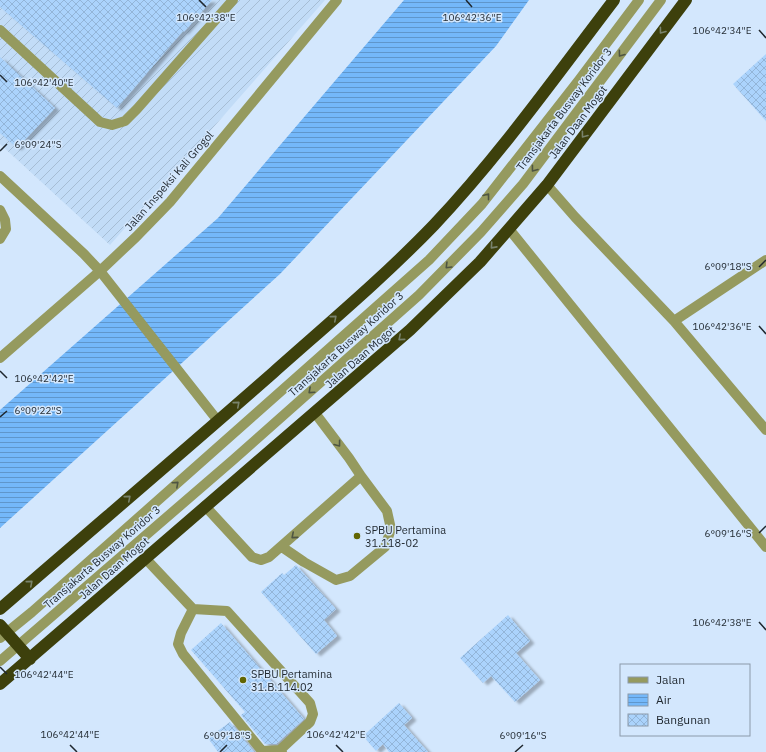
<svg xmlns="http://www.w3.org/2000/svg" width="766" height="752" font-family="'IBM Plex Sans',sans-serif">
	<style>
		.industrial { fill: url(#industrial-furrows) }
		.water { fill: url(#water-rules) }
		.building { fill: url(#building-cross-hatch); filter: url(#shadow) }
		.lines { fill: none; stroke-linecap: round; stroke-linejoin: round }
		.minor { stroke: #959a5f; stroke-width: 10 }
		.highway { stroke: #3d400c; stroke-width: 12 }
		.oneway { stroke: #79836c }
		.oneway2 { stroke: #4e5542 }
		.ticks { fill: none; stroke: #1f272e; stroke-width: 1.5 }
		.poi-dot { fill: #616501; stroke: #d3e7fd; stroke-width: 1.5 }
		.labels { text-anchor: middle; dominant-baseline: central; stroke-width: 3; stroke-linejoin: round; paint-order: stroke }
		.street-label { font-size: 11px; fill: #1f272e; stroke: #d3e7fd }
		.poi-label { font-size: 11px; fill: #1f272e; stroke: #d3e7fd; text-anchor: start }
		.ticks-label { font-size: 10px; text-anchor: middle; fill: #1f272e; stroke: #d3e7fd; stroke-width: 3; stroke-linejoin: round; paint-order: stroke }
	</style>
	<defs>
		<pattern id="industrial-furrows" width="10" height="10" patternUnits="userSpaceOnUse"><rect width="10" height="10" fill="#c2dcf7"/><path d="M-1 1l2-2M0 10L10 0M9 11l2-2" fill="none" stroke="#a6bdd4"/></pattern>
		<pattern id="water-rules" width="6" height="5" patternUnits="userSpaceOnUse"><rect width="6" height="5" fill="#74b8fa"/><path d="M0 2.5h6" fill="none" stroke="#5f96cb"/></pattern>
		<pattern id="building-cross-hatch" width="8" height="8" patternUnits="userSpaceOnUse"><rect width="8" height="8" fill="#abd3fc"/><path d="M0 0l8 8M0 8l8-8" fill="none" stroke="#93b5d8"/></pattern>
		<filter id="shadow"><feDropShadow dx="4.5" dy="2.5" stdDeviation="1" flood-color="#0004"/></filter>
	</defs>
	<rect width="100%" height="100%" fill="#d3e7fd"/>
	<path class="industrial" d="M0 0H325L110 245 0 144Z"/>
	<path class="water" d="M404 0H529L496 46 280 274 0 528V410L218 218Z"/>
	<path class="building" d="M0 0H212L184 32 183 31 117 108 0 7Z
		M766 54V121L733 84Z
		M0 57 55 108 17 148 0 133Z
		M296 565 336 609 324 620 337 636 316 654 261 592 282 573 284 575Z
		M508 615 530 641 516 653 540 680 515 702 491 676 483 683 460 658Z
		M221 623 304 719 276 744H265L241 715 245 712 191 650Z
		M399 703 412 718 404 725 428 752H389L383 744 376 751 363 736Z
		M230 722 254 752H218L208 738Z"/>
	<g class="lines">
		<path class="minor" d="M0 30 100 122 112 125 125 121 137 109 233 0
			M0 176 84 254 100 271 218 421
			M547 185 575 217 674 321 766 260
			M0 210 5 220 6 229 0 239
			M509 229 766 547
			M674 321 766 430
			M0 358 100 271 136 237 170 202 337 0
			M205 506 252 557 261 560 269 557 361 476 349 458 315 413
			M282 547 304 562 336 580 350 576 385 547 391 529 387 511 361 476
			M145 558 193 609 227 611 310 703 313 714 310 722 280 750 282 752
			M193 609 181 633 178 644 183 654 262 751 280 750
			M0 638 32 612 429 260 482 204 579 80 639 0
			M0 661 233 460 419 295 481 232 523 184 661 0"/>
		<path class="highway" d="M0 609C91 530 183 452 274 372 328 324 384 277 434 225 500 155 556 76 614 0
			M0 625 30 659
			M0 684 410 330 480 262 547 185 686 0"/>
	</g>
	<defs><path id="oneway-chevron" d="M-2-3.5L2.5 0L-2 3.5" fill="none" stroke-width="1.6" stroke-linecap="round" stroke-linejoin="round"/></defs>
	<g class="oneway">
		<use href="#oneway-chevron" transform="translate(662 31) rotate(127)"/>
		<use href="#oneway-chevron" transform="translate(584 135) rotate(127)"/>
		<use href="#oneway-chevron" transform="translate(493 246) rotate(132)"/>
		<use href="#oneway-chevron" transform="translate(334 318) rotate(-41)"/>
		<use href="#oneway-chevron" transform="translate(401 338) rotate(139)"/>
		<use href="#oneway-chevron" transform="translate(237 404) rotate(-41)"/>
		<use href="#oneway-chevron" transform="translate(128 498) rotate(-41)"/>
		<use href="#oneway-chevron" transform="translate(30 583) rotate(-41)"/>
	</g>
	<g class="oneway2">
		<use href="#oneway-chevron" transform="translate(621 54) rotate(127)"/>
		<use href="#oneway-chevron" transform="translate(534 169) rotate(127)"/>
		<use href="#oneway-chevron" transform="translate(487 196) rotate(-52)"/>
		<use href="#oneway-chevron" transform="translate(448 266) rotate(135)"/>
		<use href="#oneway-chevron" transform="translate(311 391) rotate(138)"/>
		<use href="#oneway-chevron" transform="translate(338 444) rotate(53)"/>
		<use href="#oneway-chevron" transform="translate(176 484) rotate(-42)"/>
		<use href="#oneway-chevron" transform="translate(294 536) rotate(139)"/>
	</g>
	<path class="ticks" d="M199 0 206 7M466 0 472 7M759 30 766 38M0 75 7 82M0 151 7 144M759 267 766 260M759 326 766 334M0 371 7 378M0 417 7 411M759 533 766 526M759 622 766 630M0 667 7 674M70 745 77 752M336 745 343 752M220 752 227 745M515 752 523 745"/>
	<g class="poi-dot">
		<circle cx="357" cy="536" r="4"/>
		<circle cx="243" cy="680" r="4"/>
	</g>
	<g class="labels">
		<g class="street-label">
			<text transform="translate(564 109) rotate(-53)">Transjakarta Busway Koridor 3</text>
			<text transform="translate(578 122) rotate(-53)">Jalan Daan Mogot</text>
			<text transform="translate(169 181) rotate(-49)">Jalan Inspeksi Kali Grogol</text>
			<text transform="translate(346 344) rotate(-42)">Transjakarta Busway Koridor 3</text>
			<text transform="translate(360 357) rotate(-41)">Jalan Daan Mogot</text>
			<text transform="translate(102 557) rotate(-41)">Transjakarta Busway Koridor 3</text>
			<text transform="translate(114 568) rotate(-41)">Jalan Daan Mogot</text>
		</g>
		<g class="poi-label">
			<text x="365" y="530">SPBU Pertamina<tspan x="365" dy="13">31.118-02</tspan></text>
			<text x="251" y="674">SPBU Pertamina<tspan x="251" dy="13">31.B.114.02</tspan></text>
		</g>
	</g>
	<g class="ticks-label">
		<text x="206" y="21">106°42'38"E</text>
		<text x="472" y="21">106°42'36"E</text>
		<text x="722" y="34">106°42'34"E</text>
		<text x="44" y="86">106°42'40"E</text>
		<text x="38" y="148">6°09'24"S</text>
		<text x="728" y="270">6°09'18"S</text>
		<text x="722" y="330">106°42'36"E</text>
		<text x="44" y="382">106°42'42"E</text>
		<text x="38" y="414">6°09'22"S</text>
		<text x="728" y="537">6°09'16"S</text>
		<text x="722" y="626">106°42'38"E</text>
		<text x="44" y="678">106°42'44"E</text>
		<text x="70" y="738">106°42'44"E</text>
		<text x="336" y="738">106°42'42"E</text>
		<text x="227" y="739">6°09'18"S</text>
		<text x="523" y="739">6°09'16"S</text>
	</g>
	<rect x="620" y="664" width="130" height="72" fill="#d3e7fd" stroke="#8b9aaa"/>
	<rect x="628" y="677" width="20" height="6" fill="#959a5f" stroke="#8b9aaa"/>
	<text x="656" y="684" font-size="12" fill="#1f272e">Jalan</text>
	<rect x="628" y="694" width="20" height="12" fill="url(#water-rules)" stroke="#8b9aaa"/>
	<text x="656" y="704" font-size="12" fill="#1f272e">Air</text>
	<rect x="628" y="714" width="20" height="12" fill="url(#building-cross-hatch)" stroke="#8b9aaa"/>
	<text x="656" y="724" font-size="12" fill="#1f272e">Bangunan</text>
</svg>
